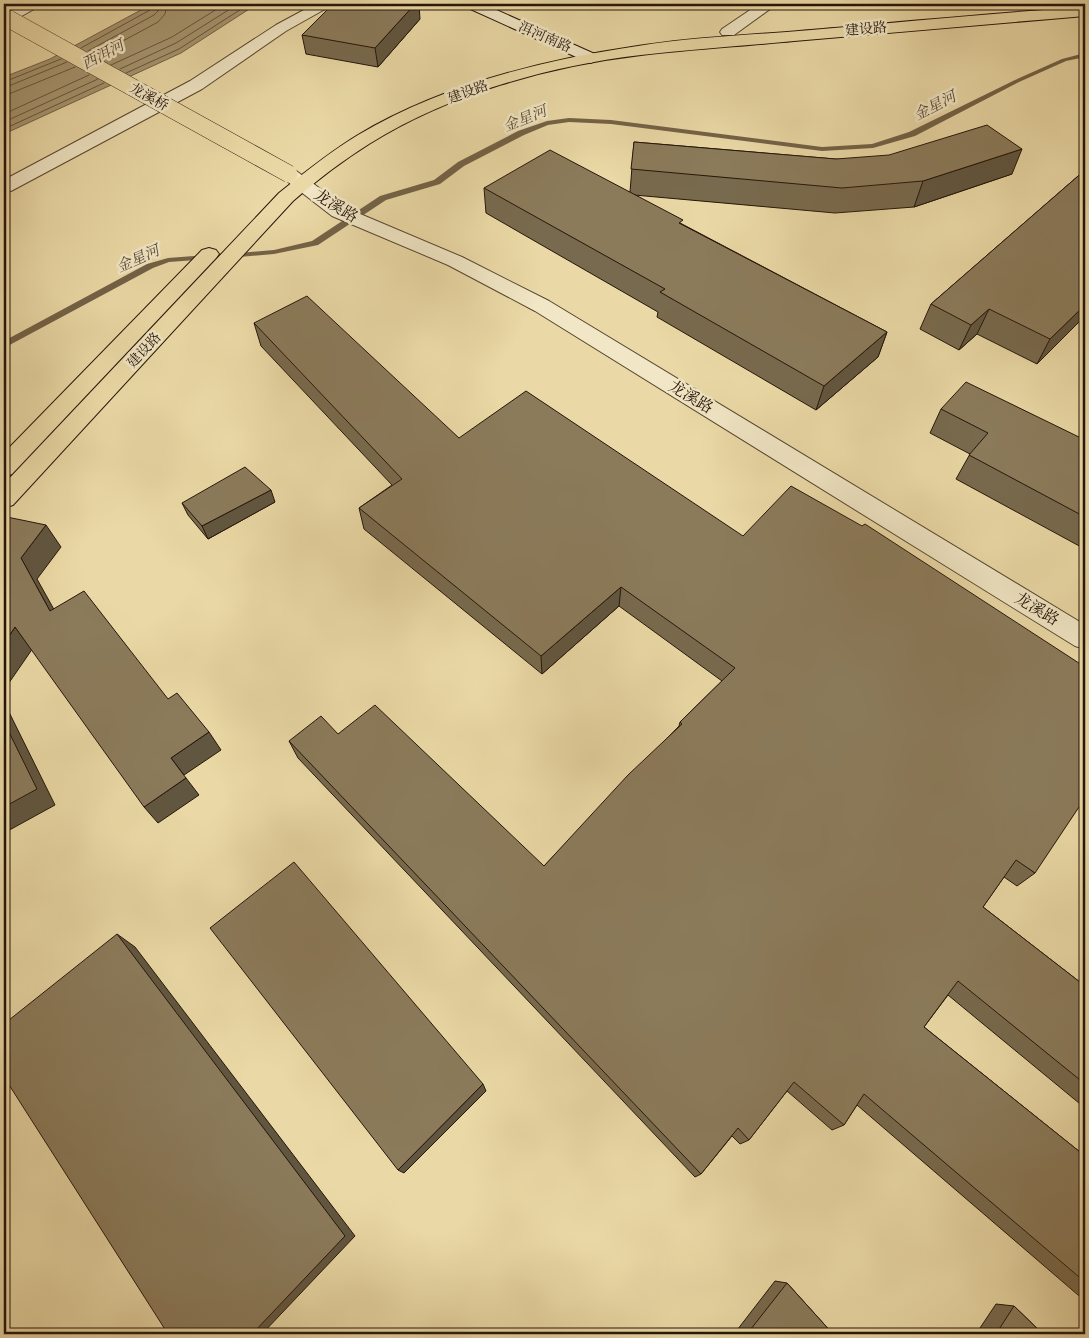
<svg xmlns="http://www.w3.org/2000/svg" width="1089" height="1338" font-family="'IM FELL Double Pica','Noto Serif SC',serif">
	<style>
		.water { fill: #a79671; stroke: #736247 }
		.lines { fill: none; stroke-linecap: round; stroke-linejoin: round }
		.shore { stroke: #66563d; stroke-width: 1 }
		.stream { fill: #736247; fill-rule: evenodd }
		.minor-casing { stroke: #564630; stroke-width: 2 }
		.tertiary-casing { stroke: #564630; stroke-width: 2 }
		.secondary-casing { stroke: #251509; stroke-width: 2 }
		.primary-casing { stroke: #251509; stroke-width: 2 }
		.minor { fill: #f1e6c5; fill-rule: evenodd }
		.tertiary { fill: #f1e6c5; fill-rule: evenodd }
		.secondary { fill: #f1e6c5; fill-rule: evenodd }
		.primary { fill: #ead9a6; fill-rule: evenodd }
		.primary-bridge-casing { stroke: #251509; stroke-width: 18; stroke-linecap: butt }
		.primary-bridge { stroke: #ead9a6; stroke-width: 17 }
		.wall { fill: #786a4e; stroke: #251509 }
		.shaded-wall { fill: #615640; stroke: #251509 }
		.building { fill: #8b7b5b; stroke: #251509 }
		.labels { text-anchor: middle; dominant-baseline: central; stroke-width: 5; stroke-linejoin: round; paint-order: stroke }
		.far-street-label { font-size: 14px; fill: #251509; stroke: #f1e6c5 }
		.far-water-label { font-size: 15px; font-style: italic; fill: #594933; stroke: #f1e6c5 }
		.street-label { font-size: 16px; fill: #251509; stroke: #f1e6c5 }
	</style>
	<rect width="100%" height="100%" fill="#ead9a6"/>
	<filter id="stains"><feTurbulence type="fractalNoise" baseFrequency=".004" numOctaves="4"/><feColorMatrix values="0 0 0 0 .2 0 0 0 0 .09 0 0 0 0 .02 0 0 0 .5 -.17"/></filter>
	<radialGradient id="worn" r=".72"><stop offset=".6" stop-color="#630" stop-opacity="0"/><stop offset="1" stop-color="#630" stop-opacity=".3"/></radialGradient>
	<path class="water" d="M152 4H257L181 53 4 134V77L50 59Z"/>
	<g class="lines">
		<path class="shore" d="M81 48 150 10 153 4
			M88 51 154 15 158 11 159 4
			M95 56 158 22 165 14 167 4
			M111 65 172 37 225 4
			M120 69 176 43 238 4
			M126 73 179 49 249 4
			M4 82 61 59
			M4 88 67 62
			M4 96 75 67
			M4 114 89 75
			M4 122 98 79
			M4 129 104 83"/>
		<path class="stream" d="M1085 53V57L1066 61 1019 82 915 136 873 148 822 151 611 124 569 122 548 125 524 135 464 166 440 184 386 200 318 245 274 254 228 258 224 256 228 254 274 250 312 241 380 196 434 180 458 162 518 131 547 121 569 118 611 120 822 147 872 144 909 132 1015 80 1062 59Z
			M207 255H210V259L169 262 153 268 4 348V341L147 264 168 258Z"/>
		<defs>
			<path id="minor" d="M315 4H334L286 31 202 89 11 191 4 192V180L190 81 276 25Z
				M759 4H777L734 35H722L720 32 722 29Z"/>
			<path id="tertiary" d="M24 4H43L4 26V15Z
				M289 169 295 170 346 208 462 257 549 301 1085 625V649L1075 646 535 311 448 265 332 216 283 178 280 174 283 170Z"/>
			<path id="secondary" d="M463 4H483L597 55 599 58 591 63 585 61 466 7Z"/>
			<path id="primary" d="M1085 7V16C988 24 891 33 794 41 743 46 692 49 641 55 548 66 449 94 369 144 342 161 317 180 293 201L13 505 4 508V484L279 193C305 172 330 152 358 135 442 85 542 60 638 46 695 37 754 35 811 30 902 22 994 13 1085 7Z
				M209 248 216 250 219 254 216 258 12 474 4 477V453L202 250Z"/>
		</defs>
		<use href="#minor" class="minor-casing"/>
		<use href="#tertiary" class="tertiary-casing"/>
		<use href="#secondary" class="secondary-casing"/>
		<use href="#primary" class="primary-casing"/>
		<use href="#minor" class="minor"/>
		<use href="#tertiary" class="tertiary"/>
		<use href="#secondary" class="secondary"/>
		<use href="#primary" class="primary"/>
		<defs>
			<path id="primary-bridge" d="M9 19 289 174"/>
		</defs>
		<use href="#primary-bridge" class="primary-bridge-casing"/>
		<use href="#primary-bridge" class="primary-bridge"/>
	</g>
	<path class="wall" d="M420 19 378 67 306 54 302 35Z
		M634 142 1012 174 914 207 835 213 634 195 682 224 887 332 878 357 816 410 657 317 658 312 486 213 484 188 630 192Z
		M1085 170V316L1037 364 977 334 959 350 920 329 931 304Z
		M254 323 459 438 1035 873 1017 886 1004 877 983 907 1085 986V1108L948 995 924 1027 1085 1156V1301L857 1105 844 1125 832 1130 787 1091 749 1140 740 1144 732 1136 701 1174 695 1177 298 758 289 741 338 734 544 866 679 726 680 722 722 681 619 606 542 674 364 529 359 508 392 485 261 346Z
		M941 409 1081 438 1085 434V545L1083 548 956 479 970 454 930 433Z
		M275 502 208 539 188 515 182 503Z
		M775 1281 787 1283 833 1334H734Z
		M996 1304 1014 1306 1043 1334H976Z"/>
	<path class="shaded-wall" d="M415 4H419L420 19 378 67 375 48Z
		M1022 149 1012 174 914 207 923 181Z
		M1085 305V316L1037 364 1050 339Z
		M989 309 977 334 959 350 971 325Z
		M887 332 878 357 816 410 824 386Z
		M271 490 275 502 208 539 202 526Z
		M46 525 61 547 37 579 66 631 50 611 21 558Z
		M621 587 619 606 542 674 541 656Z
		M15 627 33 648 4 690V644Z
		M4 702 55 805 4 833Z
		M209 732 221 750 184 775 171 758Z
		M186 778 199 795 158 823 144 807Z
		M117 934 135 947 355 1236 262 1334H252Z
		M483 1084 486 1091 404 1173 398 1170Z"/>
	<path class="building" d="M333 4H415L375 48 302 35Z
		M987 125 1022 149 923 181 842 188 631 169 634 142 836 159 889 155Z
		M550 150 683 220 679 223 887 332 824 386 660 292 665 289 484 188Z
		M1085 170V305L1050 339 989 309 971 325 931 304Z
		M307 296 459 438 526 391 743 536 791 486 862 526 865 524 1085 667V798L1035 873 1016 860 983 907 1085 986V1084L958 981 924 1027 1085 1156V1282L864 1094 844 1125 794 1082 749 1140 738 1128 701 1174 289 741 321 716 338 734 375 705 544 866 628 775 682 724 680 722 735 668 621 587 541 656 359 508 402 479 254 323Z
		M966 382 1081 438 1085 434V517L969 455 988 433 941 409Z
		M245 467 271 490 202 526 182 503Z
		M7 517 46 525 21 558 50 611 84 591 168 699 177 693 209 732 171 758 186 778 144 807 15 627 4 644V521Z
		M4 722 37 789 4 807Z
		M294 862 483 1084 398 1170 210 928Z
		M117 934 345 1236 252 1334H168L4 1077V1024Z
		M787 1283 833 1334H747Z
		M1014 1306 1043 1334H996Z"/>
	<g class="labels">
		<g class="far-street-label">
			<text transform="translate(866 29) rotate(-5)">建设路</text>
			<text transform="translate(545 37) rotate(24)">洱河南路</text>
			<text transform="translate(468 92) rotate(-20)">建设路</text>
			<text transform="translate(149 97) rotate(29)">龙溪桥</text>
			<text transform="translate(144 350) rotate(-47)">建设路</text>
		</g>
		<g class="far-water-label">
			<text transform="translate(103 55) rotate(-28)">西洱河</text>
			<text transform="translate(935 106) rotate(-27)">金星河</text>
			<text transform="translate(525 119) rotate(-22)">金星河</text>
			<text transform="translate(138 259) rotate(-24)">金星河</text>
		</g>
		<g class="street-label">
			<text transform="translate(336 206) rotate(32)">龙溪路</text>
			<text transform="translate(691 397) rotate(31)">龙溪路</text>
			<text transform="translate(1037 609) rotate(31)">龙溪路</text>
		</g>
	</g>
	<rect width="1089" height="1338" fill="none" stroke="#ead9a6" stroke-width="20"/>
	<rect x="5" y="5" width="1079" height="1328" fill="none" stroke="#251509" stroke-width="2.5"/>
	<rect x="10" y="10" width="1069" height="1318" fill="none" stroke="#251509"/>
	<rect width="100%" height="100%" filter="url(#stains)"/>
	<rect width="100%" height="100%" fill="url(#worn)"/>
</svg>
